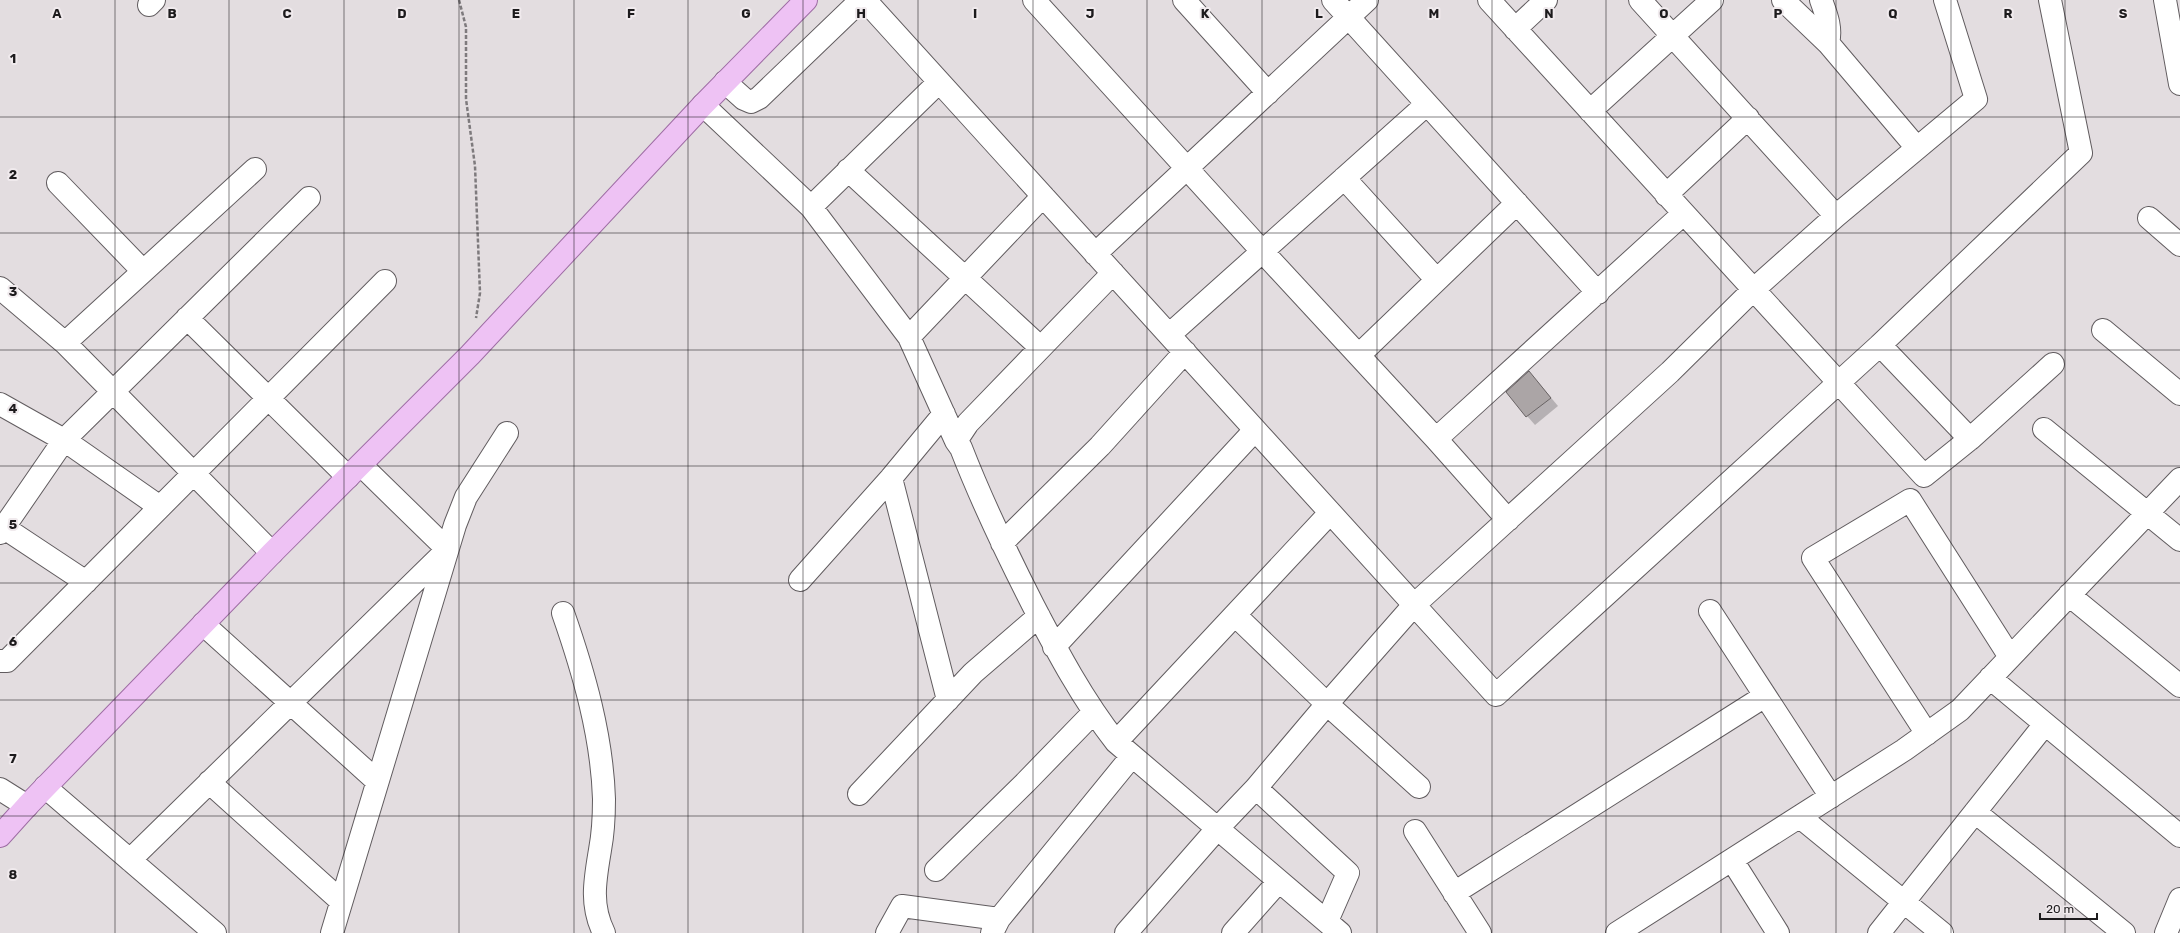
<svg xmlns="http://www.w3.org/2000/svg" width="2180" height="933" font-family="Rubik,sans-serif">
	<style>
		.shadow { fill: #0003 }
		.building { fill: #aba5a6; stroke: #696364 }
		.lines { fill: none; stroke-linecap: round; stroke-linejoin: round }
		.minor-casing { stroke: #615c5f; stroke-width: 24 }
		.major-casing { stroke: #9e6da4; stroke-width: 24 }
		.path { stroke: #7e7a7d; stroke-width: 2.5; stroke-dasharray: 4 2; stroke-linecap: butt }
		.minor { stroke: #fff; stroke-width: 22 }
		.major { stroke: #eec2f4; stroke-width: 22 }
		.grid { fill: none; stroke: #1d1b1d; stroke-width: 1; stroke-opacity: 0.55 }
		.grid-label { font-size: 13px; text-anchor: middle; font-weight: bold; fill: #1d1b1d; stroke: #f0eaed; stroke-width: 4; stroke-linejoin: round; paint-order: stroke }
	</style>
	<rect width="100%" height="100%" fill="#e3dde0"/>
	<path class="shadow" d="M1537 381 1558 406 1535 425 1507 393Z"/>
	<path class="building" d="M1529 371 1551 398 1526 417 1506 392Z"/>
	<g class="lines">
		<defs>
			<path id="minor" d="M865 0 1496 695 1880 345 2081 153 2050 0
				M1034 0 1262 251 1436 439 1508 520
				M1184 0 1268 93
				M1333 0 1598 293
				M1489 0 1924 476 1970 439 2053 364
				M1640 0 1836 216
				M1783 0 1828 43 1917 148
				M1821 0C1826 14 1832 28 1828 43
				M2165 0 2180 84
				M149 5 154 0
				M1515 29 1546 0
				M725 82 744 99 751 102 759 98 861 0
				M703 105 811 207 909 337 956 441 961 448C982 502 1007 554 1033 605 1058 653 1083 700 1116 742L1340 933
				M1590 111 1712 0
				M848 170 1040 347
				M1344 178 1436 279
				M58 183 143 271
				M1666 195 1748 118
				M811 207 939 82
				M2149 218 2180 245
				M1095 254 1367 0
				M0 288 65 343 272 553
				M187 318 348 477
				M2103 330 2180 394
				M1169 335 1427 104
				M909 337 1043 196
				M65 343 255 169
				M1880 345 1970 439
				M1359 355 1517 203
				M0 404 64 440 160 507
				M2044 429 2180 540
				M1436 439 1683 214
				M956 441 968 423 1113 273
				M361 465 447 549
				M891 478 948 700
				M0 525 86 582
				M0 533 64 440 309 198
				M1002 543 1100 446 1185 352
				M800 580 891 478 944 414
				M2069 595 2180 686
				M1710 611 1831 797
				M563 613C584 673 602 736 604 799 604 816 603 834 600 850 595 880 590 905 604 933
				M1235 615 1327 704 1419 787
				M203 624 377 781
				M1054 647 1255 430
				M0 661H7L385 281
				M1990 678 2180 836
				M1927 734 1813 558 1910 500 2010 657
				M1116 742 1330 513
				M209 782 341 901
				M45 787 215 933
				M1256 788 1348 873 1327 921
				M0 789 27 806
				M859 794 973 673 1039 616
				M1975 812 2124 933
				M1800 817 1942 933
				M1415 831 1480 933
				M130 860 447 550
				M1732 860 1778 933
				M936 870 1025 783 1093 713
				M1454 893 1765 696
				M332 933 455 525 466 497 507 433
				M887 933 902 906 999 919
				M992 933 999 919 1132 756
				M1126 933 1217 829 1256 788 1327 704 1414 605 1670 372 1753 290 1836 216 1976 99 1945 0
				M1233 933 1279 881
				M1617 933 1904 750 1960 710 2180 479
				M1879 933 2045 724
				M2166 933 2180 899"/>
			<path id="major" d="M0 836 27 806 272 553 470 355 703 105 806 0"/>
		</defs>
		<use href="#minor" class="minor-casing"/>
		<use href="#major" class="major-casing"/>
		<path class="path" d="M459 0 466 27V99L475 166 480 293 476 318"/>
		<use href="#minor" class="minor"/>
		<use href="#major" class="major"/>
	</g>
	<path class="grid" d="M115 0V933M229 0V933M344 0V933M459 0V933M574 0V933M688 0V933M803 0V933M918 0V933M1033 0V933M1147 0V933M1262 0V933M1377 0V933M1492 0V933M1606 0V933M1721 0V933M1836 0V933M1951 0V933M2065 0V933M0 117H2180M0 233H2180M0 350H2180M0 466H2180M0 583H2180M0 700H2180M0 816H2180"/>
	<g class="grid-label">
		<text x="57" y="18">A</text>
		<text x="172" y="18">B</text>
		<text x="287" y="18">C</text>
		<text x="402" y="18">D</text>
		<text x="516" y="18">E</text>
		<text x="631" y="18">F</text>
		<text x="746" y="18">G</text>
		<text x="861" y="18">H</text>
		<text x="975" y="18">I</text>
		<text x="1090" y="18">J</text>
		<text x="1205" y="18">K</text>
		<text x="1319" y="18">L</text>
		<text x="1434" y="18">M</text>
		<text x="1549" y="18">N</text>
		<text x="1664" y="18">O</text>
		<text x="1778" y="18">P</text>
		<text x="1893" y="18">Q</text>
		<text x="2008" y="18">R</text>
		<text x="2123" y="18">S</text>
		<text x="13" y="63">1</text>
		<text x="13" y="179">2</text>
		<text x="13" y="296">3</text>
		<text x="13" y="413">4</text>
		<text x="13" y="529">5</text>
		<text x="13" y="646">6</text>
		<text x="13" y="763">7</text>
		<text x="13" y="879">8</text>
	</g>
	<path d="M2040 913v6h57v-6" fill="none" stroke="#1d1b1d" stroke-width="2"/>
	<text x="2046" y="913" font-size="12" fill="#1d1b1d" stroke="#f0eaed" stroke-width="3" paint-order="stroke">20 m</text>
</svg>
